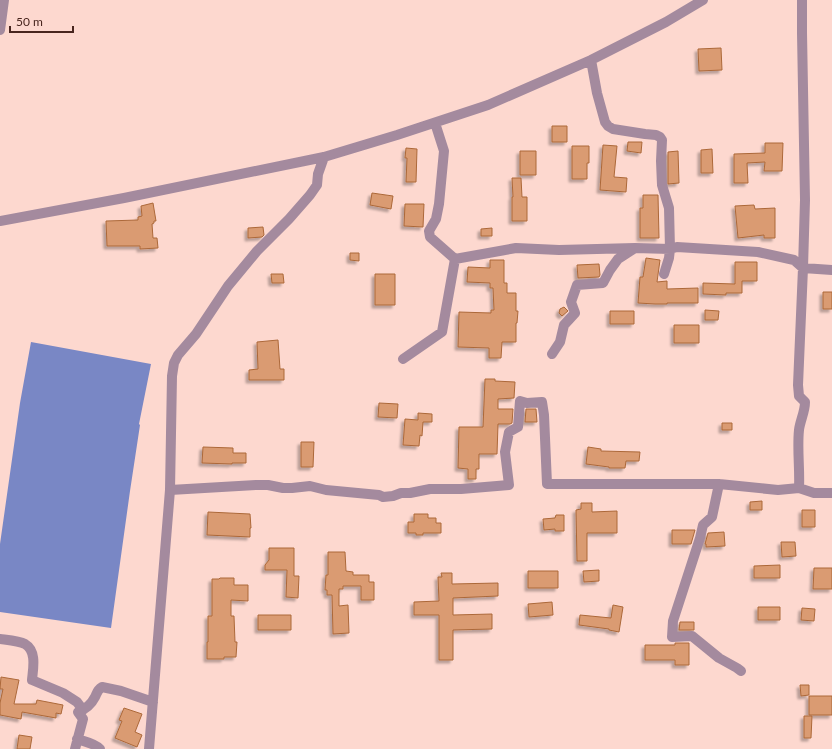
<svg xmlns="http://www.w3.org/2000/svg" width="832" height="749" font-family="Lato,sans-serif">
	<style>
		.water { fill: #7987c5 }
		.building { fill: #da9b72; stroke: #ac6839; filter: url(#shadow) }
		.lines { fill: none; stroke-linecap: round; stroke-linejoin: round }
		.minor { stroke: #a48a9e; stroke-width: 10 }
	</style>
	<defs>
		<filter id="shadow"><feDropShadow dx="-3" dy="3" stdDeviation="1" flood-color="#0004"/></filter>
	</defs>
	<rect width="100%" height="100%" fill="#fdd8cf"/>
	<path class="water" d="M31 342 151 364 139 424 140 425 130 491 111 628 0 612V544L20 403Z"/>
	<path class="building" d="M721 48 722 70 699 71 698 49Z
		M552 126H567V142H552Z
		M628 142H642L641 153 627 151Z
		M765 143H783L782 171H764L765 162 747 163 748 183H734V154L765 153Z
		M603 145 617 146 614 177 627 178 626 192 600 190Z
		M572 146H589V163H587V179H572Z
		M406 148 417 149 416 182H406L407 158H405Z
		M712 149 713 173H701V150Z
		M520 151H536V175H520Z
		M678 151 679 183 668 184V152Z
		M512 178H521L522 197H527V221H512V197H513Z
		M372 193 393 196 391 209 370 205Z
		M643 195H658L659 238H640V208H643Z
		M153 203 156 221H154V223L152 224 153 238H157L158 248 140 249V246H107L106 221 138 220V217L142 216 141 206Z
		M405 204H424L423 227 404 226Z
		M754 205 755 209 775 208V238H764V235L738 238 735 206Z
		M263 227 264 235 262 237 248 238V228Z
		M492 228V236H481V229Z
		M350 253H359V261L350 260Z
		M646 258 660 260 657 282 667 281V289L698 288V303H667V304H655L638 303 640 277H643Z
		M490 260H504V283H507V293H516V311H518L517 323H516V342H502L501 358H489V348L458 347 459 312 491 313V310H494L493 288H490V283L467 282 468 267 490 268Z
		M735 262H757V281H742V293H726V295L703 294V283L735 284Z
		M599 264 600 275 599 277 578 278 577 265Z
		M271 274H283L284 283H272Z
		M375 274H395V305H375Z
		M823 292H832V309H823Z
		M564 307 568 311 562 316 559 313 560 309Z
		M705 310 719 311 718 320H705Z
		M610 311H634V324H610Z
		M674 325H699V343H674Z
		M278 340 280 369H284V380H249V370L258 369 257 342Z
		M485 379H495V381L515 382 514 398 498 399V409H513L512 423 510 424H498L497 454H479V469H476V479H468V469L458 468 459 427H483Z
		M379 403 398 404 397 418 378 417Z
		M526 409H536L537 422H525Z
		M418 413 432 414V422H423L422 436 420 435 419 446 403 445 405 419 418 420Z
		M722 423H732V430H722Z
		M301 442H314L313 467H301Z
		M203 447 233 448V453H246V463H232V464L202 463Z
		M588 447 601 449V451L640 452 639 461H626L625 468H609V467L586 464Z
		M762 501V510H750V502Z
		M581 503H592V512L617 511V533H587V561H577L576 510 581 509Z
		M802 510H815V527H802Z
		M208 512 250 514 251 528H250V537L207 535Z
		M414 514H428V518H436V523H441V533H423V535H416V533H408V522H414Z
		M556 515H564V531H555V529L544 530 543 519 555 518Z
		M672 530H695L691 544H672Z
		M724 532 725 546 706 547V544H705L708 533Z
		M781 542H795L796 556 782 557Z
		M269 548H294V576H299L298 598 286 597 287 570H265V565L269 560Z
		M328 552H345L346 571 353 572V575H369V582H374V600H361V586H343V589H339V606L348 605 349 633 333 634 332 595H327V590H325L326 575H328Z
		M780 565V578H754V566Z
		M814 568H832V589H813Z
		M599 570V581L584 582 583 571Z
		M528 571H558V588H528Z
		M441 573H452V584L498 583V596L453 598V615L492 614V629L453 630V660H439V615H414V602L439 601 438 577H442Z
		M220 578H234V585H248V601L231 600V616H234L235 642H237L236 657H224V659H207V642H208V616H212V579H219Z
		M552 602 553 615 529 617 528 604Z
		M613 605 623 607 619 632 609 630V629L579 625 580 615 611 618Z
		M758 607H780V620H758Z
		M802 608 815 609 814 621 801 620Z
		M258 615H291V630H258Z
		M680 622H694V630H679Z
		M675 643H689V665H675V660H645V645H675Z
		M1 677 19 680 14 704H36L37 700 63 705 61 714 56 713V718L22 712 21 719 0 715V703L3 689H0Z
		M800 685H809V695L801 696Z
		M809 696H832V715H809Z
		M124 708 142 714 135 732 142 735 137 747 115 738 122 721 119 720Z
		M804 716H812L811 738H804Z
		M19 735 32 737 30 749H17Z"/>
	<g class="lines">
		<path class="minor" d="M802 0V33L805 200 803 268 832 270
			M0 30 4 0
			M591 60 597 93 605 122 608 126 613 129 645 134 656 135 660 137 662 140 661 161 662 185 669 208 670 249 669 258 664 274
			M436 126 444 151 439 204 436 219 429 231 430 237 455 259 516 248 559 250 635 248
			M0 221 124 198 324 157 397 135 488 105 591 60 666 22 703 0
			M403 359 442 332 455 259
			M719 484 712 517 703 525 700 538 673 621 672 637 692 636 719 658 737 668 741 671
			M799 488 814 493H832
			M170 490 256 485H268L283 488H292L310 486 326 490 379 495 383 497 393 496 401 493H410L430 489H461L509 485 505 452 509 432 518 427 520 401 527 403 542 402 544 415 547 484H719L778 490 799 488C800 469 797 449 799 430 800 421 805 412 805 402L799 396 798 385 803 268 794 260 758 252 677 247 670 249 635 248 618 259 610 270 603 283 577 285 571 302 575 313 564 325 560 342 552 354
			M0 639C7 640 19 641 25 644 37 651 33 669 32 680L63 693 77 702 83 710
			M77 739C86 742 94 743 100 749
			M75 749 83 719 78 712C86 709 91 705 95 697 97 693 97 690 102 687L121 691 153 702
			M149 749 170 490 172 376 174 363 178 355 196 334 228 286 257 251 289 219 310 195 317 185 318 174 324 157"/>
	</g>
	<path d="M10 26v6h63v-6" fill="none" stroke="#48251e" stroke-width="2"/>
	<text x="16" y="26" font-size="12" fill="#48251e" stroke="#fdd8cf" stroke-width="3" paint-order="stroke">50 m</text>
</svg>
